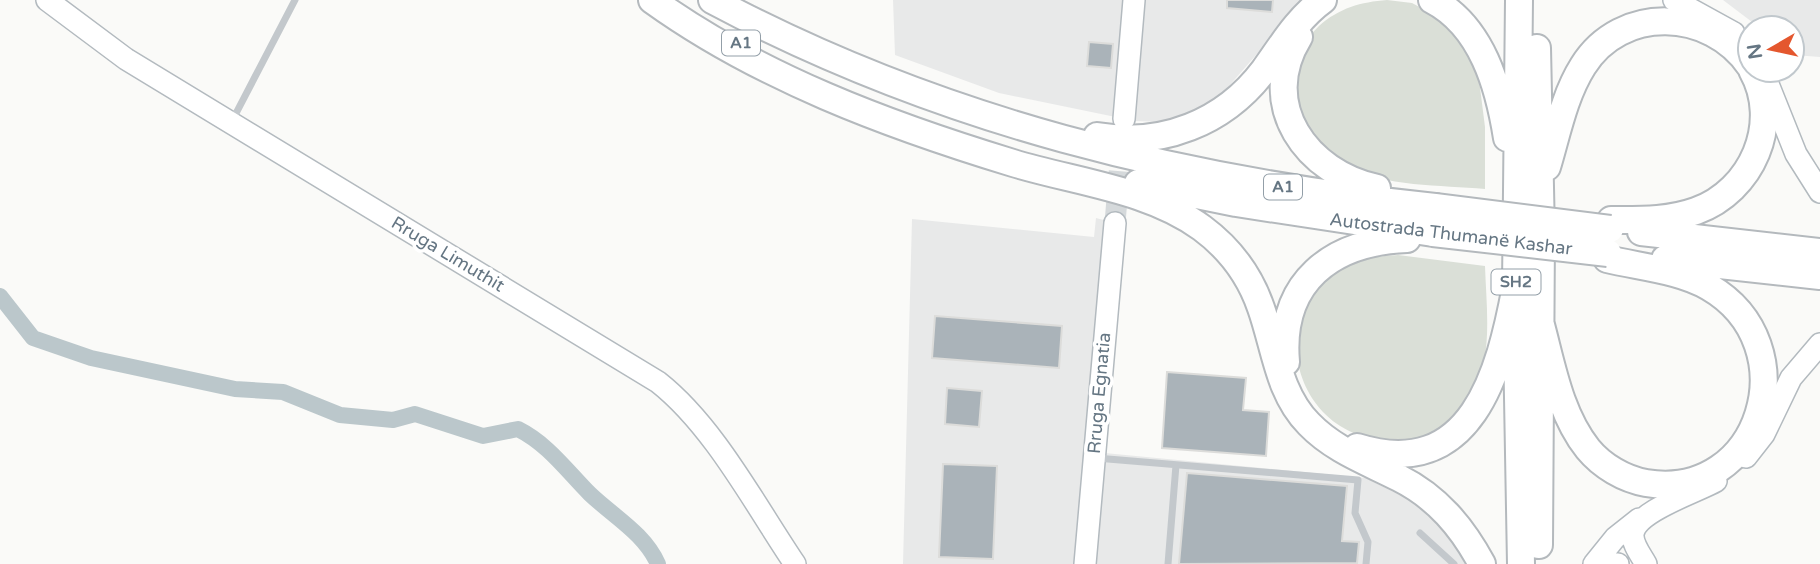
<svg xmlns="http://www.w3.org/2000/svg" width="1820" height="564" font-family="'Varela Round',sans-serif">
	<style>
		.built { fill: #e8e9e9 }
		.green { fill: #dadfd7 }
		.lines { fill: none; stroke-linecap: round; stroke-linejoin: round }
		.canal { stroke: #bbc7cb; stroke-width: 16 }
		.building { fill: #aab3b9; stroke: #dcdcda; stroke-width: 2 }
		.secondary-tunnel { stroke: #d5d9db; stroke-width: 21; stroke-dasharray: 21 10; stroke-linecap: butt }
		.secondary-casing { stroke: #b3babf; stroke-width: 24 }
		.highway-casing { stroke: #b4b9bd; stroke-width: 30 }
		.lane { stroke: #c3c8cc; stroke-width: 7 }
		.secondary { stroke: #fff; stroke-width: 21 }
		.highway { stroke: #fff; stroke-width: 26 }
		.highway-bridge-casing { stroke: #b4b9bd; stroke-width: 30; stroke-linecap: butt }
		.highway-bridge { stroke: #fff; stroke-width: 26 }
		.labels { text-anchor: middle; dominant-baseline: central; stroke-width: 7; stroke-linejoin: round; paint-order: stroke }
		.shield { fill: #fff; stroke: #939fa8; stroke-width: 2 }
		.shield-label { font-size: 16px; font-weight: bold; fill: #657683 }
		.street-label { font-size: 18px; fill: #657683; stroke: #fff }
	</style>
	<rect width="100%" height="100%" fill="#fafaf8"/>
	<path class="built" d="M893 0H1304L1221 95 1190 113 1163 122 1135 121 999 93 895 55Z
		M1723 0H1820V57L1794 55 1792 28H1760Z
		M1096 218 1115 223 1094 452 1366 478 1412 501 1450 535 1471 564H903L912 219 1094 237Z"/>
	<path class="green" d="M1387 0 1412 3 1444 20 1477 64 1485 127V189C1441 185 1385 187 1344 166 1296 140 1275 66 1319 26 1339 8 1361 2 1387 0Z
		M1398 255 1485 266C1486 297 1490 331 1484 362 1477 393 1460 418 1433 433 1418 441 1403 441 1386 440 1290 436 1260 302 1351 263 1366 257 1383 256 1398 255Z"/>
	<g class="lines">
		<path class="canal" d="M0 296 33 338 91 358 235 389 283 392 340 415 393 420 415 414 483 436 518 429C548 444 567 471 590 494 614 517 644 533 658 564"/>
	</g>
	<path class="building" d="M1227 0H1273L1272 12 1227 8Z
		M1089 42 1113 44 1111 68 1087 66Z
		M935 316 1062 326 1059 368 932 358Z
		M1167 372 1246 378 1243 410 1269 412 1266 456 1162 448Z
		M947 388 982 391 979 427 945 424Z
		M943 464 997 466 993 559 939 557Z
		M1187 473 1347 486 1342 541 1359 542 1357 563 1179 564Z"/>
	<g class="lines">
		<path class="secondary-tunnel" d="M1115 223 1122 138"/>
		<defs>
			<path id="secondary" d="M47 0 126 59 658 382C714 426 755 505 795 564
				M1674 0 1734 33
				M1764 74 1796 154 1820 192
				M1124 119 1134 0
				M1746 457 1764 434 1791 378 1820 344
				M1085 564 1115 223
				M1594 564 1615 538 1639 519
				M1603 564H1618
				M1646 564C1641 555 1632 544 1633 534 1636 511 1697 492 1716 481"/>
			<path id="highway" d="M652 0C759 77 888 125 1013 163 1075 182 1149 189 1202 228 1229 248 1250 276 1261 308 1275 347 1278 393 1309 424 1334 450 1368 462 1399 478 1437 497 1462 527 1482 564
				M712 0C939 121 1181 180 1435 207
				M1432 0C1482 26 1499 87 1507 138
				M1519 0 1516 286 1521 564
				M1299 37C1257 105 1307 173 1377 188
				M1537 48 1541 234 1539 545
				M1097 136C1162 147 1224 123 1264 70 1282 45 1298 18 1323 0
				M1547 167C1557 134 1564 96 1583 66 1621 5 1710 8 1750 66
				M1138 183 1236 203 1433 233
				M1611 220C1640 220 1668 221 1696 211 1752 191 1782 123 1752 70
				M1641 232 1820 252
				M1665 259 1820 276
				M1541 325C1552 366 1560 414 1588 449 1602 466 1624 479 1646 483 1762 502 1809 345 1709 287 1680 270 1640 267 1607 259
				M1286 362C1279 282 1331 242 1407 239
				M1357 447C1472 483 1500 372 1516 286"/>
		</defs>
		<use href="#secondary" class="secondary-casing"/>
		<use href="#highway" class="highway-casing"/>
		<path class="lane" d="M232 121 295 0
			M1096 458 1358 480 1355 513 1368 542 1366 564
			M1420 533 1454 564
			M1168 564 1176 465"/>
		<use href="#secondary" class="secondary"/>
		<use href="#highway" class="highway"/>
		<defs>
			<path id="highway-bridge" d="M1435 207 1610 229
				M1433 233 1608 253"/>
		</defs>
		<use href="#highway-bridge" class="highway-bridge-casing"/>
		<use href="#highway-bridge" class="highway-bridge"/>
	</g>
	<g class="labels">
		<g class="shield">
			<rect x="722" y="30.5" width="38" height="25" rx="5"/>
			<rect x="1264" y="174.5" width="38" height="25" rx="5"/>
			<rect x="1491.5" y="269.5" width="49" height="25" rx="5"/>
		</g>
		<g class="shield-label">
			<text x="741" y="43">A1</text>
			<text x="1283" y="187">A1</text>
			<text x="1516" y="282">SH2</text>
		</g>
		<g class="street-label">
			<text transform="translate(1451 234) rotate(7)">Autostrada Thumanë Kashar</text>
			<text transform="translate(448 254) rotate(31)">Rruga Limuthit</text>
			<text transform="translate(1099 393) rotate(-85)">Rruga Egnatia</text>
		</g>
	</g>
	<g transform="translate(1771 49) rotate(261)"><circle r="33" fill="#ffffff" stroke="#c1c8cd" stroke-width="2"/>
	<path d="M0-5L12 26L0 18L-12 26Z" fill="#e4572e"/>
	<text y="-10" font-size="19" font-weight="bold" text-anchor="middle" fill="#657683">N</text>
	</g>
</svg>
